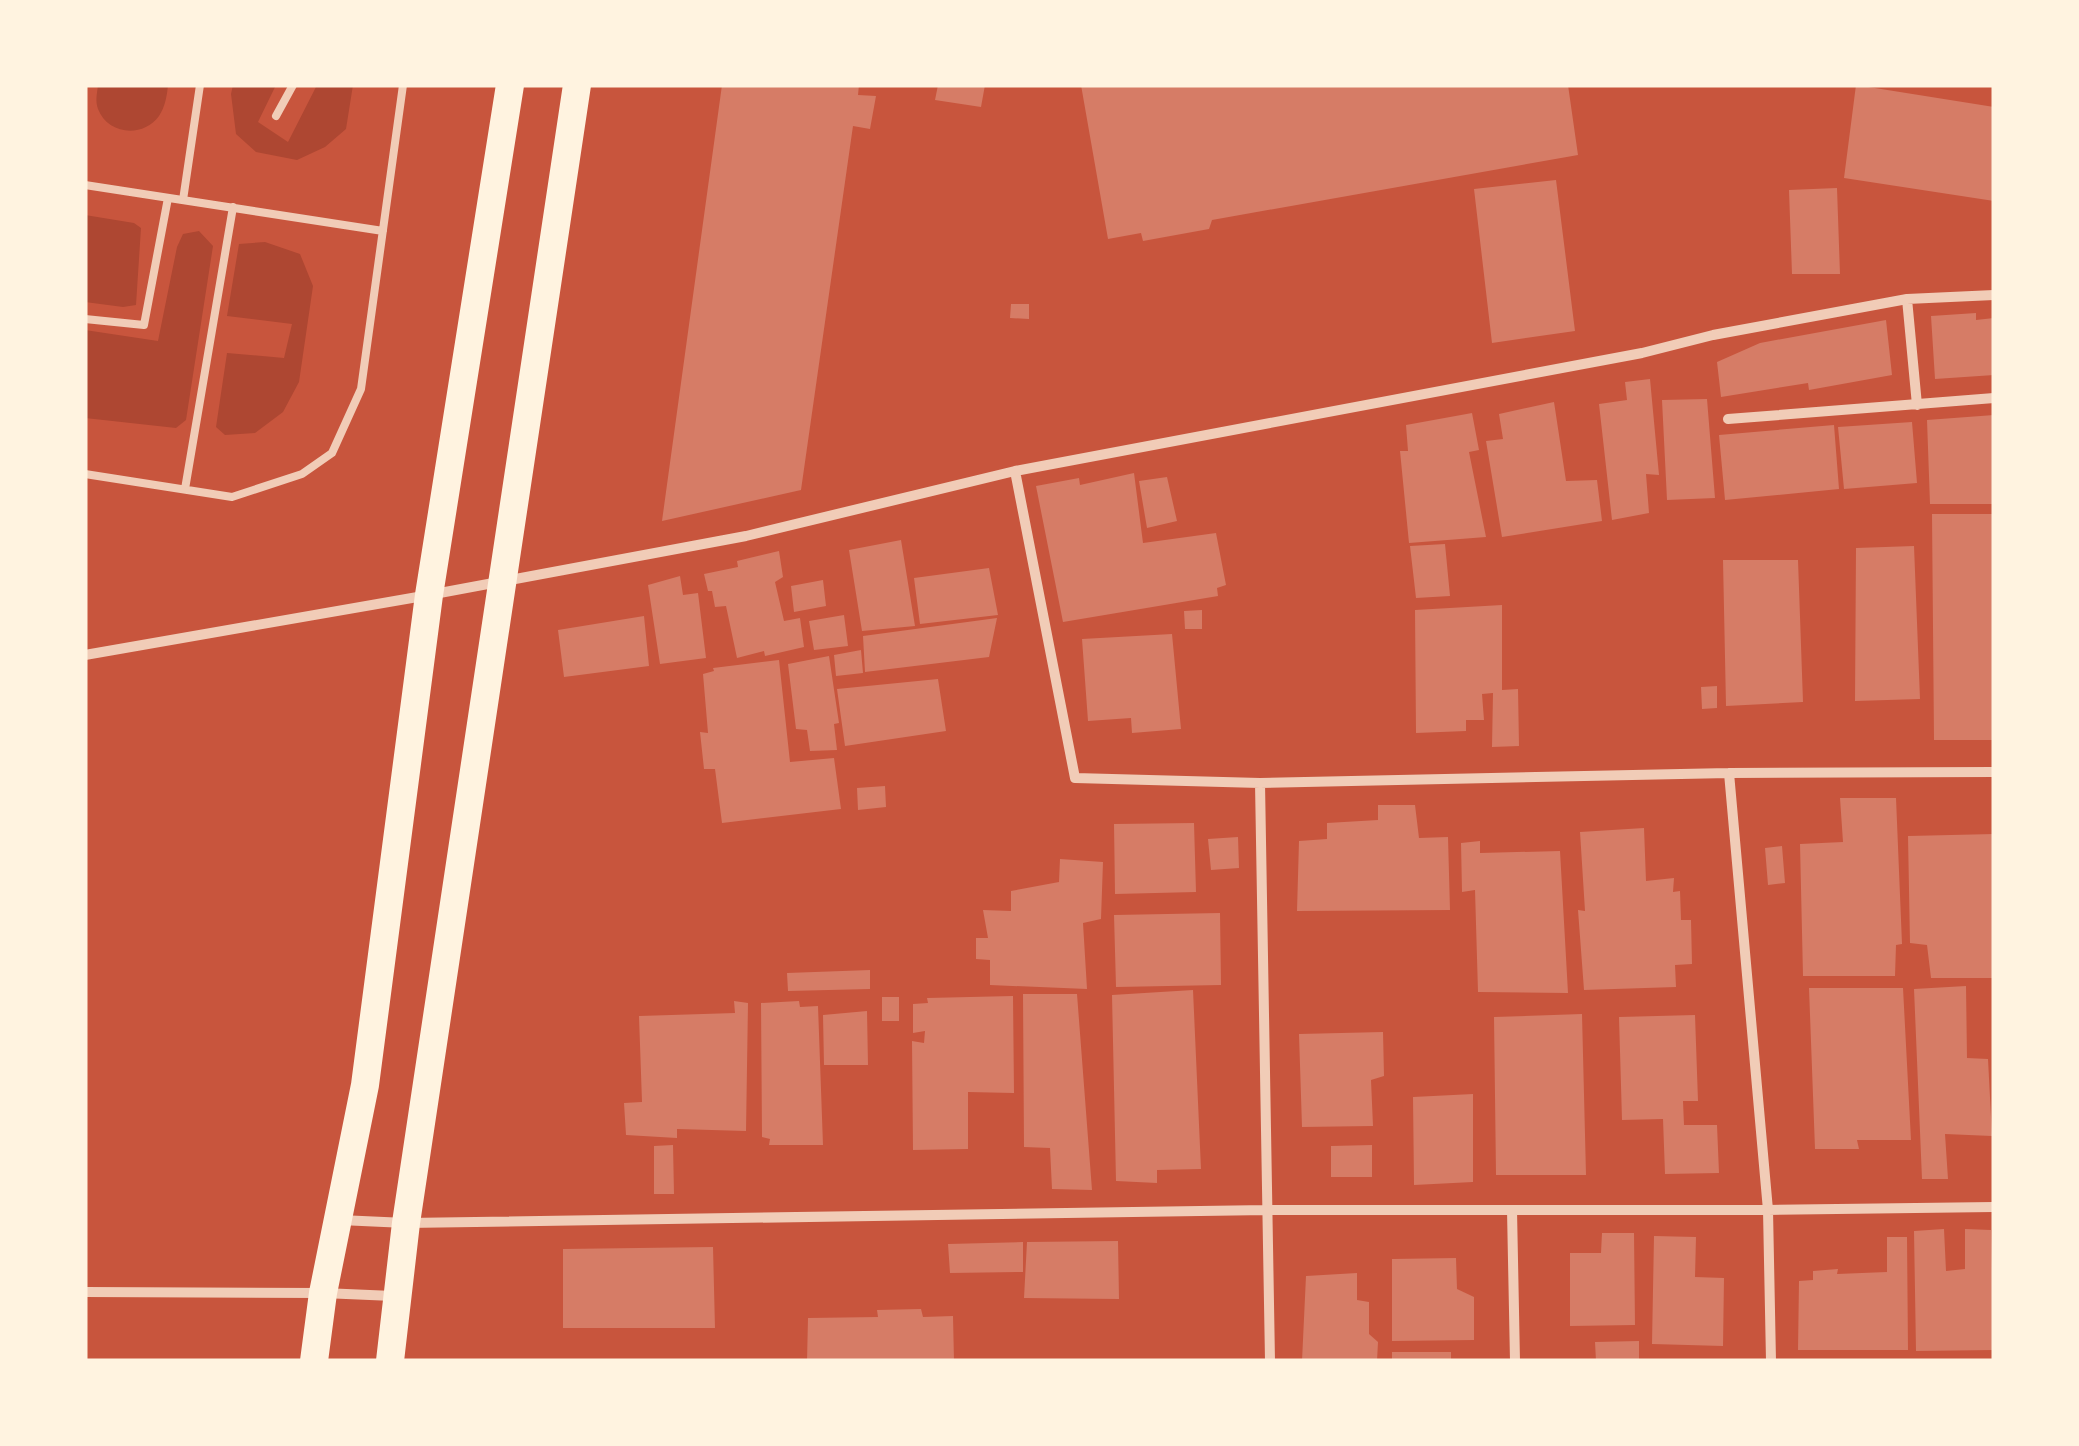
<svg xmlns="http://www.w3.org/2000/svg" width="2079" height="1446" font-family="'Varela Round',sans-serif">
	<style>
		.green { fill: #ae4732 }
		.building { fill: #d67c66 }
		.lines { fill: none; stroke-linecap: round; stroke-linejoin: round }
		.service { stroke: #f1ccb7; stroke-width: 8 }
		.minor { stroke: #f1ccb7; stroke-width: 10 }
		.trunk { stroke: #fff3e0; stroke-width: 28 }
	</style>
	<rect width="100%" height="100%" fill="#c8553d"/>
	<path class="green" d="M98 85H168C167 96 165 107 159 116 143 138 108 135 98 109 95 101 97 94 98 85Z
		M233 85H276L258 122 288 142 317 85H353L346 129 325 147 297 160 256 152 236 134 231 94Z
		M85 215 134 223 141 228 136 305 123 307 85 302Z
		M199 231 213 246 186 420 176 428 85 418V330L158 341 177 247 183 234Z
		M265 242 300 254 313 286 299 382 283 412 255 433 225 435 216 427 227 353 284 358 292 324 227 316 239 244Z"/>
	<path class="building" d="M722 85H859L858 95 876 96 870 129 853 126 801 490 662 521Z
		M938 85H985L981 107 935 100Z
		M1081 85H1568L1578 155 1212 220 1209 229 1143 241 1141 233 1108 239Z
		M1856 85 1994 107V201L1844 178Z
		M1556 180 1575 331 1492 343 1474 189Z
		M1837 188 1840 274H1792L1789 190Z
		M1011 304H1029V319L1010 318Z
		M1976 313V320L1994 318V375L1935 379 1931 316Z
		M1886 320 1892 375 1809 390 1808 383 1721 397 1717 362 1760 343Z
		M1650 379 1659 475 1646 474 1649 513 1612 520 1599 404 1627 400 1625 382Z
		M1707 399 1715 498 1667 500 1662 400Z
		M1554 402 1566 481 1597 480 1602 521 1502 537 1486 441 1503 439 1499 414Z
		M1472 413 1479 450 1469 452 1486 537 1409 543 1400 451H1408L1406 425Z
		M1994 415V504H1930L1927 420Z
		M1912 422 1917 483 1844 489 1838 427Z
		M1834 425 1839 489 1725 500 1719 435Z
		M1134 473 1143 543 1216 533 1226 585 1217 588 1218 596 1063 622 1036 486 1079 478 1080 485Z
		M1167 477 1177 521 1147 528 1139 481Z
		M1932 514H1994V740H1934Z
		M901 540 915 626 862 631 849 550Z
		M1445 544 1450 596 1416 598 1410 546Z
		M1914 546 1920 699 1855 701 1856 548Z
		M779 551 783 577 775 582 784 621 800 618 804 647 765 656 764 651 737 658 726 606 715 607 712 591H708L704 574 738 567 737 561Z
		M1723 560H1798L1803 702 1726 706Z
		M989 568 998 615 920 624 914 578Z
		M680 576 683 595 698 593 706 658 660 664 648 585Z
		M823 580 826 606 794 612 791 586Z
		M1502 605V690L1518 689 1519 746 1492 747 1493 693 1482 694 1484 720H1466V731L1416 733 1415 610Z
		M1202 610V629H1185L1184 611Z
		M844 615 848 646 814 650 809 621Z
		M644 616 649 666 564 677 558 630Z
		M997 618 989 657 865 672 863 636Z
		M1172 634 1181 729 1132 733 1131 718 1088 721 1082 639Z
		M861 650 863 673 836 676 834 655Z
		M829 656 839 723 834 724 837 750 810 751 807 730 796 729 788 664Z
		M779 660 790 762 834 758 841 809 722 823 715 769H704L700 732 708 733 703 674 714 671 713 668Z
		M938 679 946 731 845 746 837 689Z
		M1717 686V708L1702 709 1701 687Z
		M885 786 886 807 858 810 857 788Z
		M1840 798H1896L1902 944 1896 945 1895 976H1803L1800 844 1843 842Z
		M1378 805H1415L1419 838 1448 837 1450 910 1297 911 1299 841 1327 839V823L1378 820Z
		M1194 823 1196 892 1115 894 1114 824Z
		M1644 828 1646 881 1674 878 1673 892 1680 891 1681 920H1691L1692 964 1675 965 1676 987 1584 990 1578 910 1585 911 1580 832Z
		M1994 834V978H1931L1927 945 1910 943 1908 836Z
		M1238 837 1239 868 1211 870 1208 839Z
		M1480 841V853L1560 851 1568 993 1478 992 1475 890 1462 892 1461 843Z
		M1782 846 1785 883 1768 885 1765 848Z
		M1060 859 1103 862 1101 919 1083 923 1087 989 990 985V960L976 959V938H988L983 910 1011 911V891L1059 882Z
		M1220 913 1221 985 1116 987 1114 915Z
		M870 970V989L788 991 787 973Z
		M1966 986 1967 1058 1988 1059 1992 1136 1945 1134 1948 1179H1922L1914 989Z
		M1809 988H1903L1911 1140H1857L1859 1149H1815Z
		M1193 990 1201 1169 1157 1170V1183L1116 1181 1112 995Z
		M1023 994H1077L1092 1190 1052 1189 1050 1148 1024 1147Z
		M1013 996 1014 1093 968 1092V1149L913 1150 912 1041 924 1043 925 1031 913 1033V1004L928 1003 927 998Z
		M882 997H899V1021H882Z
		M734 1001 748 1003 746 1131 677 1129V1138L626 1135 624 1103 642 1102 639 1016 735 1013Z
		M799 1001 800 1007 818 1006 823 1145H769L770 1139 762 1137 761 1003Z
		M867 1011 868 1065H824L823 1015Z
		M1582 1014 1586 1175H1496L1494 1017Z
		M1695 1015 1698 1101H1683L1684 1125H1717L1719 1173 1665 1174 1663 1119 1622 1120 1619 1017Z
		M1383 1032 1384 1076 1371 1080 1373 1126 1302 1127 1299 1034Z
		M1473 1094V1182L1414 1185 1413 1097Z
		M673 1145 674 1194H654V1146Z
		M1372 1145V1177H1331V1146Z
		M1944 1229 1946 1271 1965 1269V1229L1991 1230 1994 1350 1916 1351 1914 1231Z
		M1602 1233H1634L1635 1325 1570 1326V1253H1601Z
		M1654 1236 1696 1237 1695 1277 1724 1278 1723 1346 1652 1344Z
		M1887 1237H1907L1908 1350H1798L1799 1281 1813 1280V1271L1838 1269 1837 1274 1887 1272Z
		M1118 1241 1119 1299 1024 1298 1027 1242Z
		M1023 1242V1272L950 1273 948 1244Z
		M713 1247 715 1328H563V1249Z
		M1456 1258 1457 1289 1474 1297V1340L1392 1341V1259Z
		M1357 1273V1300L1369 1302V1334L1378 1342 1377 1361H1302L1306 1276Z
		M921 1309 923 1317 953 1316 954 1361H807L808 1318 878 1317 877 1310Z
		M1639 1341V1361H1596L1595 1342Z
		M1392 1352H1451V1361H1392Z"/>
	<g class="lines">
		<path class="service" d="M276 116 293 85
			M85 185 383 231
			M183 200 200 85
			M85 319 144 325 168 198
			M85 474 232 497 302 474 332 453 361 389 403 85
			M185 489 233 207"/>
		<path class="minor" d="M1907 299 1917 405
			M1728 419 1994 398
			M1015 471 1075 778 1260 783 1729 773
			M85 655 429 595 746 536 1015 471 1642 353 1713 335 1907 299 1994 295
			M1260 783 1270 1361
			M1512 1210 1515 1361
			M340 1220 406 1223 1267 1210H1768L1994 1207
			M85 1292 323 1293 393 1296
			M1771 1361 1768 1210 1729 773 1994 772"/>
		<path class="trunk" d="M314 1361 323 1293 365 1085 429 595 510 85
			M390 1361 406 1223 577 85"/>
	</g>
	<rect width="2079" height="1446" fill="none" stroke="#fff3e0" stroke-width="175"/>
</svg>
